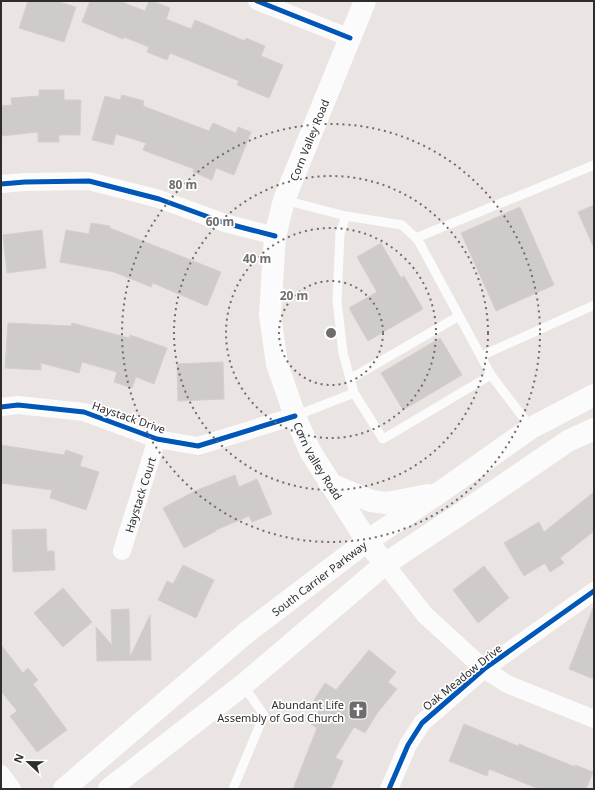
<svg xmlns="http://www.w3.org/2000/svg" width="595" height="790" font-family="'Noto Sans',sans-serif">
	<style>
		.building { fill: #cfcbc9; stroke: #d5d0ce }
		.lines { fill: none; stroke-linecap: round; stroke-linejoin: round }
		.lane { stroke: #fcfbfb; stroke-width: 9 }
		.street { stroke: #fcfbfb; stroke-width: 18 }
		.secondary { stroke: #fcfbfb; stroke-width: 22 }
		.cycleway-casing { stroke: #fff; stroke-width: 8 }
		.cycleway { stroke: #0057b8; stroke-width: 5 }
		.ring { fill: none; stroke: #6f6d6c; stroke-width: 2; stroke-dasharray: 2 4 }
		.labels { text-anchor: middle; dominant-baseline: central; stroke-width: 3.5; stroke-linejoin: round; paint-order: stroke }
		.street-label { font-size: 11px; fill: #2d2d2d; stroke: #fff }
		.poi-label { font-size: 11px; fill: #2d2d2d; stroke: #fff; text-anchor: end }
		.centre { fill: #6f6d6c; stroke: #fff; stroke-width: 2 }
		.ring-label { font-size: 12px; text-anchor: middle; font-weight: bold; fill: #6f6d6c; stroke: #fff; stroke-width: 3.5; stroke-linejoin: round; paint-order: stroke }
	</style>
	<rect width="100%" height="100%" fill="#eae4e2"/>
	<path class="building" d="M28 1H56L76 7 64 42 19 28Z
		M90 1H119L145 11 149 1H152L170 8 166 19 191 29 195 20 245 41 246 38 265 46 261 56 283 65 269 98 237 85 239 81 170 53 167 60 147 52 149 47 124 37 123 39 82 22Z
		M39 90H64V100H81L80 135H59V142H38V132L1 136V106L12 105 11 98 39 96Z
		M122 95 144 101 143 106 209 131 213 123 236 133 238 127 251 132 234 175 216 168 212 180 193 172 194 169 143 150 146 143 116 134 113 145 92 140 105 96 120 100Z
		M594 205V248L578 212Z
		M520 207 554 285 496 311 461 233Z
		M91 223 110 226V228L221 272 207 306 153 283 151 287 114 272 60 262 66 230 89 234Z
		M42 230 46 268 7 273 3 235Z
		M381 243 401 278 404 276 423 309 368 341 349 308 377 292 357 257Z
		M8 323 71 326 72 323 129 338 130 335 167 348 154 384 136 377 132 388 114 382 117 372 82 362 79 373 41 363V370L5 368Z
		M440 338 462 375 403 410 381 373Z
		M223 362 224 399 178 401 177 364Z
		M1 445 64 455 66 450 83 456 80 466 99 472 86 510 50 498 52 490 1 483Z
		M235 475 239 487 257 479 272 514 252 522 249 516 216 530V531L184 548 163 508 195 491Z
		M594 492V531L560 558 564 563 550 572 545 563 524 576 504 543 539 522 544 532Z
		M46 529 47 551H54L55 570 13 572 12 530Z
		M183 565 214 580 196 618 158 600 167 581 173 584Z
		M484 566 509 598 478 623 453 590Z
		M63 588 92 622 63 647 34 613Z
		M593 608H594V679L569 669Z
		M129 609 130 657 150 615 151 660 97 661 96 627 112 645 111 610Z
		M1 645 23 673 28 668 38 680 33 684 67 730 37 752 10 716 17 711 1 691Z
		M369 650 396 672 388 682 397 689 378 712 365 733 354 727 335 758 343 761 331 789H293L317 728 311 724 320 710 311 705 325 683 336 690Z
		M464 724 518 746 519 744 575 767V765L593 772 586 789H539L489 769 487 776 449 761Z"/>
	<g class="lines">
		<path class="lane" d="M284 200 346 216 340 233 337 301 343 353 354 393
			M346 216 402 225 418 240 491 375
			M416 238 594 165
			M481 356 594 305
			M350 379 459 316
			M295 416 354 393 383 439 491 375 531 428
			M233 789 264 715 243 685"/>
		<g class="street">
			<path d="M257 1 350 38"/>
			<path d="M1 184 25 182 89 181 159 199 225 223 275 236"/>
			<path d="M1 407 18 405 84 412 157 439 198 446 295 416"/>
			<path id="s1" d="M122 551 157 439"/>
			<path d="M385 564 425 615 484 669 507 684 594 719"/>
			<path d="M1 774 12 789"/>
			<path d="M389 789 408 745 422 723 484 669 594 591"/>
		</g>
		<g class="secondary">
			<path id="s2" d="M365 1 284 200 275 236 270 315 277 364 295 416 310 451 367 541 385 564"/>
			<path d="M330 484 371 501 387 503 428 495"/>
			<path id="s3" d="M64 789 246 633 367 541 439 493 531 428 594 395"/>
			<path d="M109 789 243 685 385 564 474 505 568 441 594 429"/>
		</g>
		<defs>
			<path id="cycleway" d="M257 1 350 38
				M1 184 25 182 89 181 159 199 225 223 275 236
				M1 407 18 405 84 412 157 439 198 446 295 416
				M389 789 408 745 422 723 484 669 594 591"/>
		</defs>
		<use href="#cycleway" class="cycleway-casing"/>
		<use href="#cycleway" class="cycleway"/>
	</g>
	<g class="ring">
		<circle cx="331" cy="333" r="52"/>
		<circle cx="331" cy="333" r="105"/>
		<circle cx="331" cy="333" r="157"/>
		<circle cx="331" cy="333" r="209"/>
	</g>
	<defs>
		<symbol id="church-square" viewBox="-11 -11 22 22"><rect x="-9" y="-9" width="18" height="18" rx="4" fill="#6f6d6c" stroke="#fff"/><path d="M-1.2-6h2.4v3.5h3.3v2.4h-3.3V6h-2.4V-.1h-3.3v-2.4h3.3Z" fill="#fff"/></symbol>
	</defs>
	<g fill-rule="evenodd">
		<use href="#church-square" x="347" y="699" width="22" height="22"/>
	</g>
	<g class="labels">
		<g class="street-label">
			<text transform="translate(309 140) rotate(-68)">Corn Valley Road</text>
			<text transform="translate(129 417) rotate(19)">Haystack Drive</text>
			<text stroke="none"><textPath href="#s2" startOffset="486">Corn Valley Road</textPath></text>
			<text stroke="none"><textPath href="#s1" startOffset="59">Haystack Court</textPath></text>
			<text stroke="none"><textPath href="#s3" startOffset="331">South Carrier Parkway</textPath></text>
			<text transform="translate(462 677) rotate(-39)">Oak Meadow Drive</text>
		</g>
		<g class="poi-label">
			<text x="344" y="704">Abundant Life<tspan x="344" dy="13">Assembly of God Church</tspan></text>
		</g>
	</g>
	<circle cx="331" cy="333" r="6" class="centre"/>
	<g class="ring-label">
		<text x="183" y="189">80 m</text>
		<text x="220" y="226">60 m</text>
		<text x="257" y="263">40 m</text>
		<text x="294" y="300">20 m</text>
	</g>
	<rect width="595" height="790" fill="none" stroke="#2d2d2d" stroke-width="4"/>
	<g transform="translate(28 762) rotate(292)" stroke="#ffffff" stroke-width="3" paint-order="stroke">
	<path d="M0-3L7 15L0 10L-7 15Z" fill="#2d2d2d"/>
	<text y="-6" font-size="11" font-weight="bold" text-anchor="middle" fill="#2d2d2d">N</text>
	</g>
</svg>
